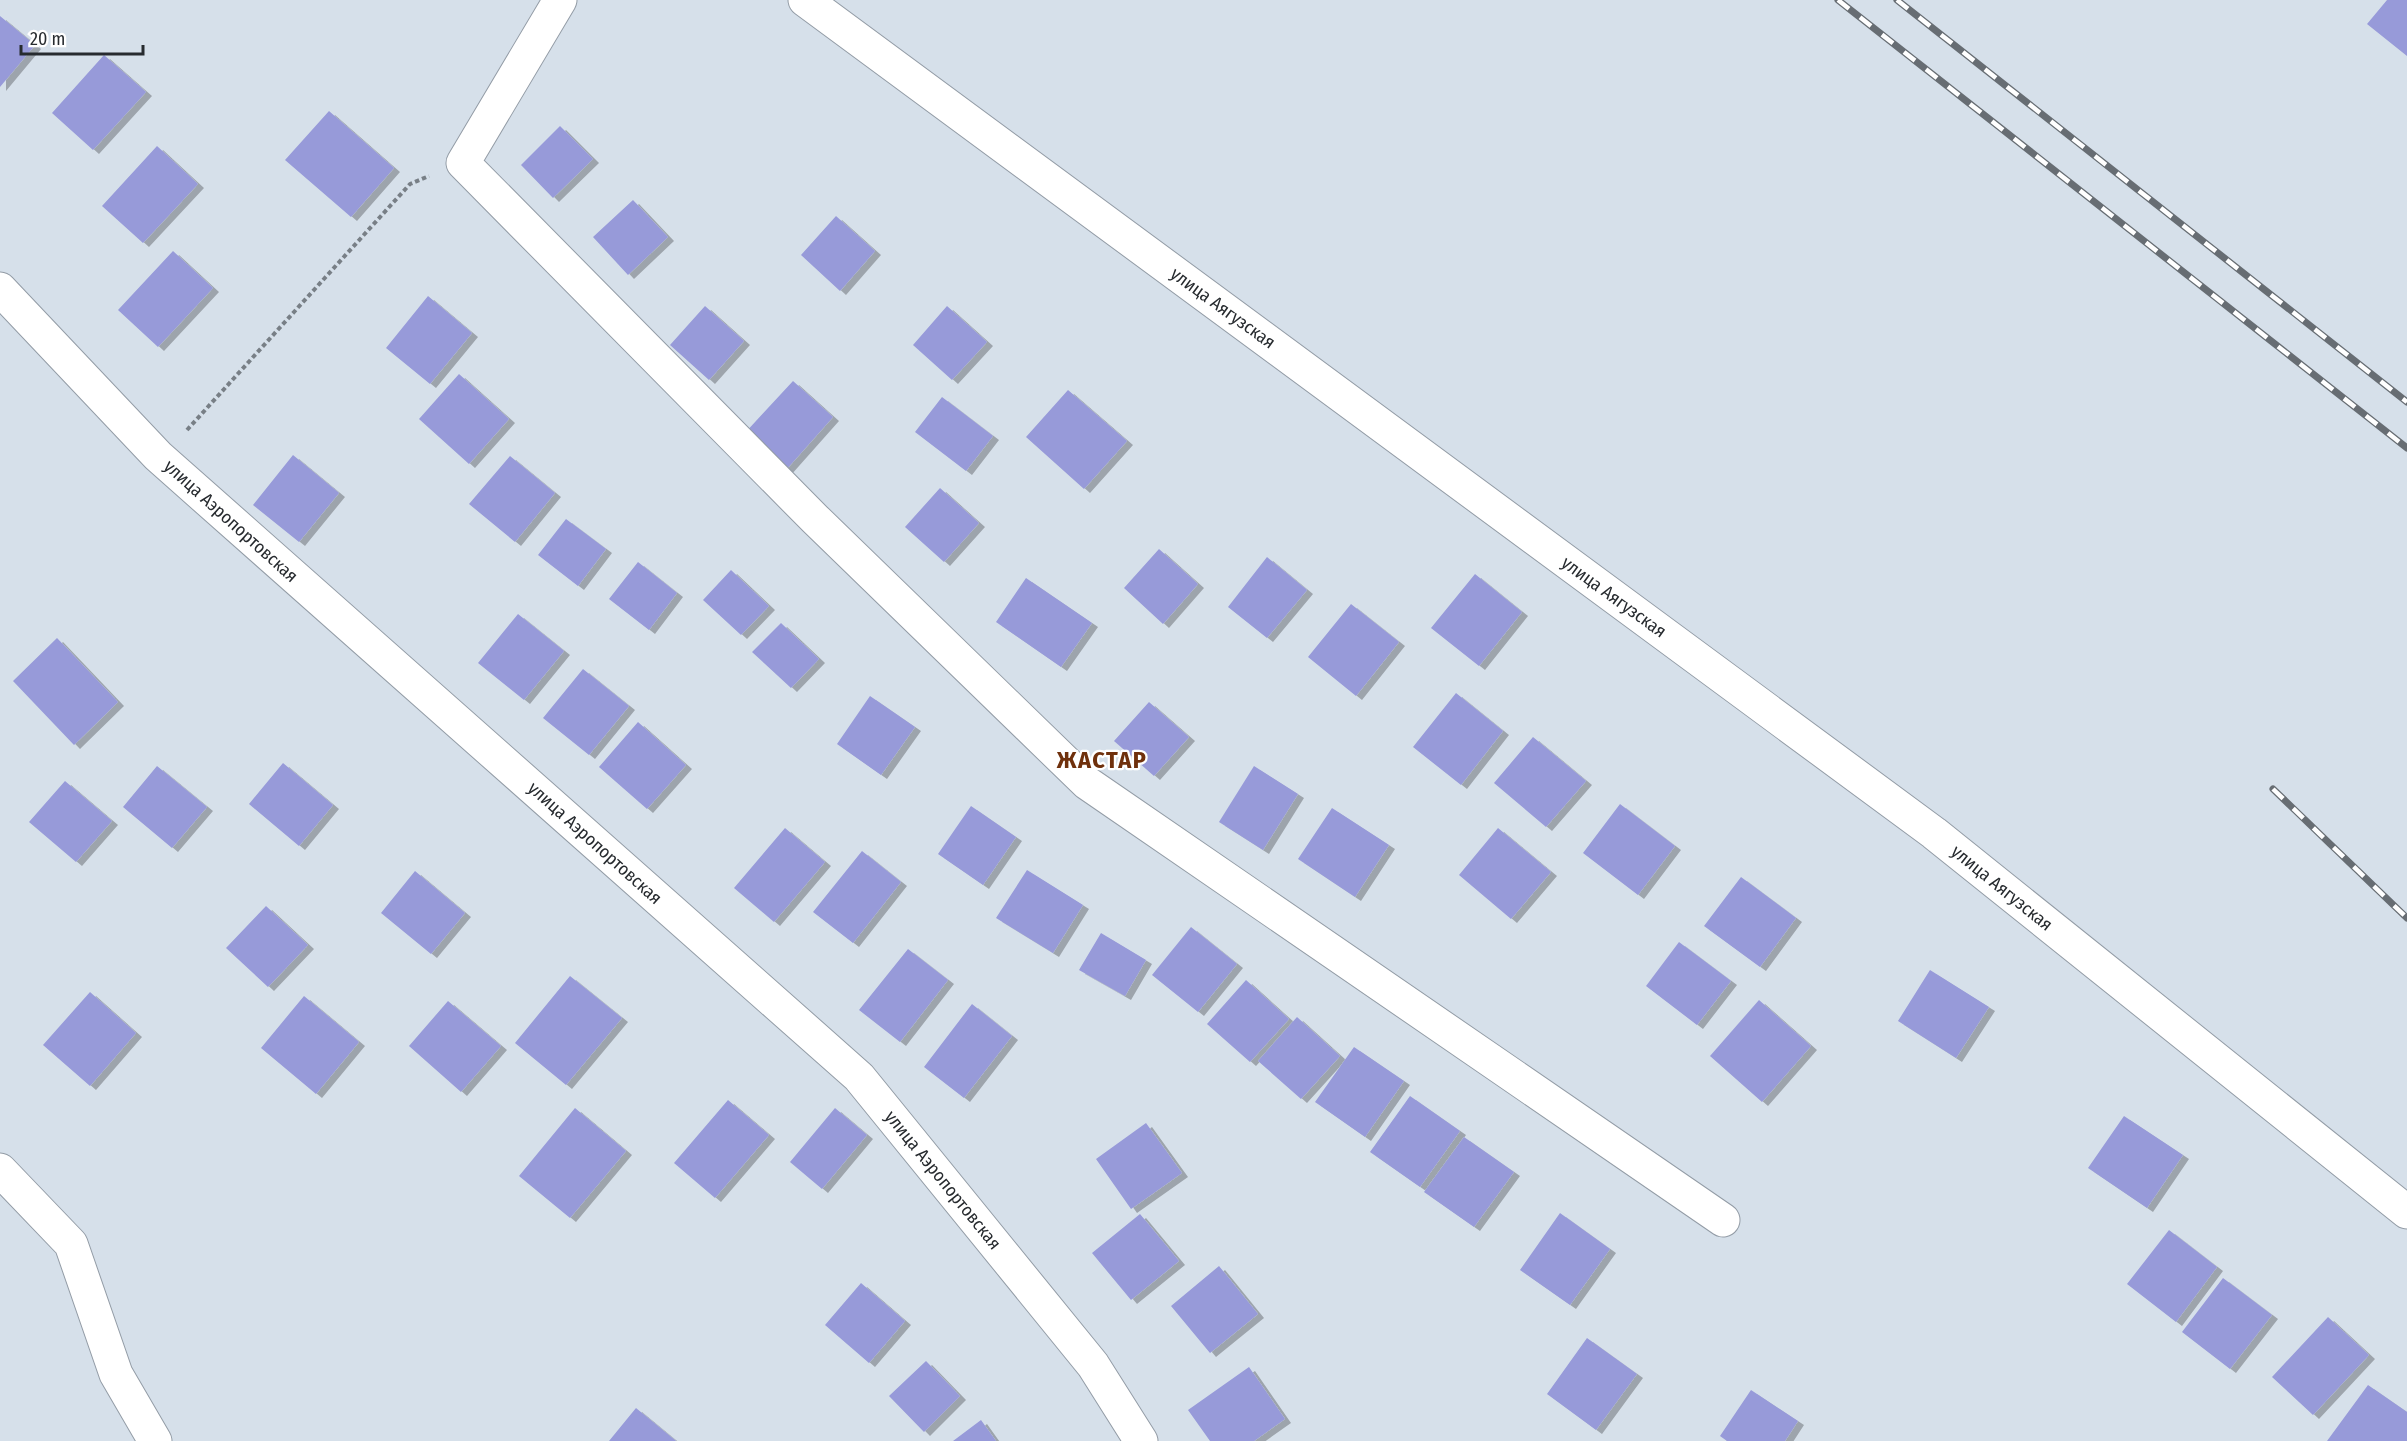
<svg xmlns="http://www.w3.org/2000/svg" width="2407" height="1441" font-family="'Fira Sans Condensed',sans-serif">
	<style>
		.building { fill: #979ad9; filter: url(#shadow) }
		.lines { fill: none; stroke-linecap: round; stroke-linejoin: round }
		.minor-casing { stroke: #939ca6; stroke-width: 35 }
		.path { stroke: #787f86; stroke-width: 4; stroke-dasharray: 4.5 3; stroke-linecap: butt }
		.minor { stroke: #fff; stroke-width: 33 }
		.rail-casing { stroke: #676d73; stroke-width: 7 }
		.rail { stroke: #fff; stroke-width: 4.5; stroke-dasharray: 14; stroke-linecap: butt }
		.labels { text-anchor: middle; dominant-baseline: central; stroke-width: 4.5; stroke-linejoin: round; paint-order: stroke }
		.street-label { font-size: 18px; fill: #272b2f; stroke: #fff }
		.district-label { font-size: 24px; font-weight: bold; letter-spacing: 1.5px; fill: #6f300c; stroke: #fff }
	</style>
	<defs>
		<filter id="shadow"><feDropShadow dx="6" dy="4" stdDeviation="0" flood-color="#0004"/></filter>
	</defs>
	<rect width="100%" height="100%" fill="#d6e0ea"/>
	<path class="building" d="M2387 0H2407V56L2367 24Z
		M0 16 35 45 0 87Z
		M104 55 146 92 93 150 52 113Z
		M329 111 394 168 351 217 285 160Z
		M560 126 593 159 553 198 521 165Z
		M157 146 198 184 143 243 102 206Z
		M633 200 668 237 628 275 593 237Z
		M836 216 875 251 840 291 801 255Z
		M173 251 213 288 158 347 118 310Z
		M428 296 472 333 430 384 386 348Z
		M705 306 744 341 709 380 670 345Z
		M947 306 987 342 952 380 913 345Z
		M459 374 509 419 469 464 419 419Z
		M793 381 833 417 785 471 744 434Z
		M1068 390 1127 441 1084 489 1026 437Z
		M942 397 993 436 966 471 915 432Z
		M293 455 339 493 299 542 253 505Z
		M510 456 555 493 515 542 469 504Z
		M940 488 979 523 944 562 905 527Z
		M566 519 606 549 578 586 538 555Z
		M1159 549 1198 584 1163 624 1124 588Z
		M1267 557 1307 590 1267 638 1228 607Z
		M638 562 677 593 649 630 609 599Z
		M731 570 769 606 741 635 703 600Z
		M1475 574 1522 612 1479 666 1431 628Z
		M1026 578 1092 623 1061 667 996 622Z
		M1351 604 1399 642 1356 696 1308 657Z
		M518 614 564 651 524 700 478 663Z
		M781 623 819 659 791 688 752 652Z
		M57 638 118 702 74 745 13 681Z
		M583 669 629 706 589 755 543 718Z
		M1456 693 1503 731 1461 785 1413 747Z
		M870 696 915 727 881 775 837 744Z
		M1149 702 1189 737 1154 776 1114 741Z
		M638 722 686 765 647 809 599 767Z
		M1533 737 1586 781 1546 827 1494 783Z
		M283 763 333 805 299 846 249 804Z
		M157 766 207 807 172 848 123 807Z
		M1254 766 1298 794 1263 850 1219 822Z
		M65 781 112 821 76 862 29 822Z
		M1620 804 1675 846 1638 895 1583 853Z
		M971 806 1016 837 983 885 938 854Z
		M1332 808 1389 845 1355 897 1298 859Z
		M785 828 825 862 774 922 734 888Z
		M1498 828 1551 872 1511 919 1459 875Z
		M862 851 901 882 853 943 813 912Z
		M1027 870 1083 905 1053 953 996 918Z
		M415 871 465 913 431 954 381 913Z
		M1741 877 1796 918 1760 967 1704 926Z
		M266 906 308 945 268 987 226 948Z
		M1191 927 1237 964 1198 1012 1152 975Z
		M1101 933 1146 960 1125 996 1079 970Z
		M1679 942 1731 981 1697 1025 1646 986Z
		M908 949 948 980 900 1042 859 1010Z
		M1930 970 1989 1007 1956 1058 1898 1021Z
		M570 976 622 1018 566 1085 515 1043Z
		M1246 980 1289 1019 1250 1062 1207 1024Z
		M90 992 136 1033 90 1086 43 1045Z
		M304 996 359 1042 316 1094 261 1048Z
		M1759 1000 1811 1046 1762 1102 1710 1056Z
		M448 1001 501 1046 461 1092 409 1046Z
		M972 1004 1012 1036 964 1098 924 1067Z
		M1297 1017 1340 1056 1301 1099 1258 1061Z
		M1354 1047 1404 1081 1365 1137 1315 1102Z
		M1410 1096 1460 1131 1420 1187 1370 1152Z
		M728 1100 769 1135 715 1198 674 1163Z
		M575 1108 626 1151 570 1218 519 1176Z
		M835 1108 867 1135 822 1189 790 1162Z
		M2124 1116 2183 1155 2147 1208 2088 1168Z
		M1146 1123 1182 1173 1131 1209 1096 1159Z
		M1464 1137 1514 1172 1474 1227 1424 1192Z
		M1560 1213 1610 1249 1570 1305 1520 1270Z
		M1140 1214 1179 1261 1131 1300 1092 1253Z
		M2169 1230 2217 1267 2176 1322 2127 1284Z
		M1219 1266 1258 1314 1210 1353 1171 1306Z
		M2223 1278 2272 1315 2230 1369 2182 1332Z
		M861 1283 905 1321 869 1363 825 1325Z
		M2328 1317 2369 1355 2313 1415 2272 1377Z
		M1587 1338 1637 1374 1596 1430 1547 1394Z
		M926 1361 960 1396 924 1432 889 1396Z
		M1249 1367 1285 1419 1254 1441H1210L1188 1410Z
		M2368 1385 2407 1412V1441H2327Z
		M1751 1390 1798 1421 1785 1441H1727L1720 1436Z
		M636 1408 676 1441H609Z
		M981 1420 996 1441H953Z"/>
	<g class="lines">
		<defs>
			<path id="minor" d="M560 0 463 163 815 519 1087 783 1723 1220
				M805 0 1934 833 2407 1212
				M0 289 158 456 859 1077 1093 1365 1141 1441
				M0 1170 71 1244 116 1374 155 1441"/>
		</defs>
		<use href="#minor" class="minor-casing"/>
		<path class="path" d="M187 430 410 184 429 176"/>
		<use href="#minor" class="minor"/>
		<defs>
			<path id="rail" d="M1838 0 2407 448
				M1897 0 2407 402
				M2273 789 2407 918"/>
		</defs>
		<use href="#rail" class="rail-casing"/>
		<use href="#rail" class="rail"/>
	</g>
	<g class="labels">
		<g class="street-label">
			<text transform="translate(1223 308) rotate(36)">улица Аягузская</text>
			<text transform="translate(231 521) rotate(42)">улица Аэропортовская</text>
			<text transform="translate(1614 597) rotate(36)">улица Аягузская</text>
			<text transform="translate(595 843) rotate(42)">улица Аэропортовская</text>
			<text transform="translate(2002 888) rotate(39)">улица Аягузская</text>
			<text transform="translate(943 1180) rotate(51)">улица Аэропортовская</text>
		</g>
		<g class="district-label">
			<text x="1102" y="760">ЖАСТАР</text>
		</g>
	</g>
	<path d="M21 45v9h122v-9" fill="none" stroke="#272b2f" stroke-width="3"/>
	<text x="30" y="45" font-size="18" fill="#272b2f" stroke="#ffffff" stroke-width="4.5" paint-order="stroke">20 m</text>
</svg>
